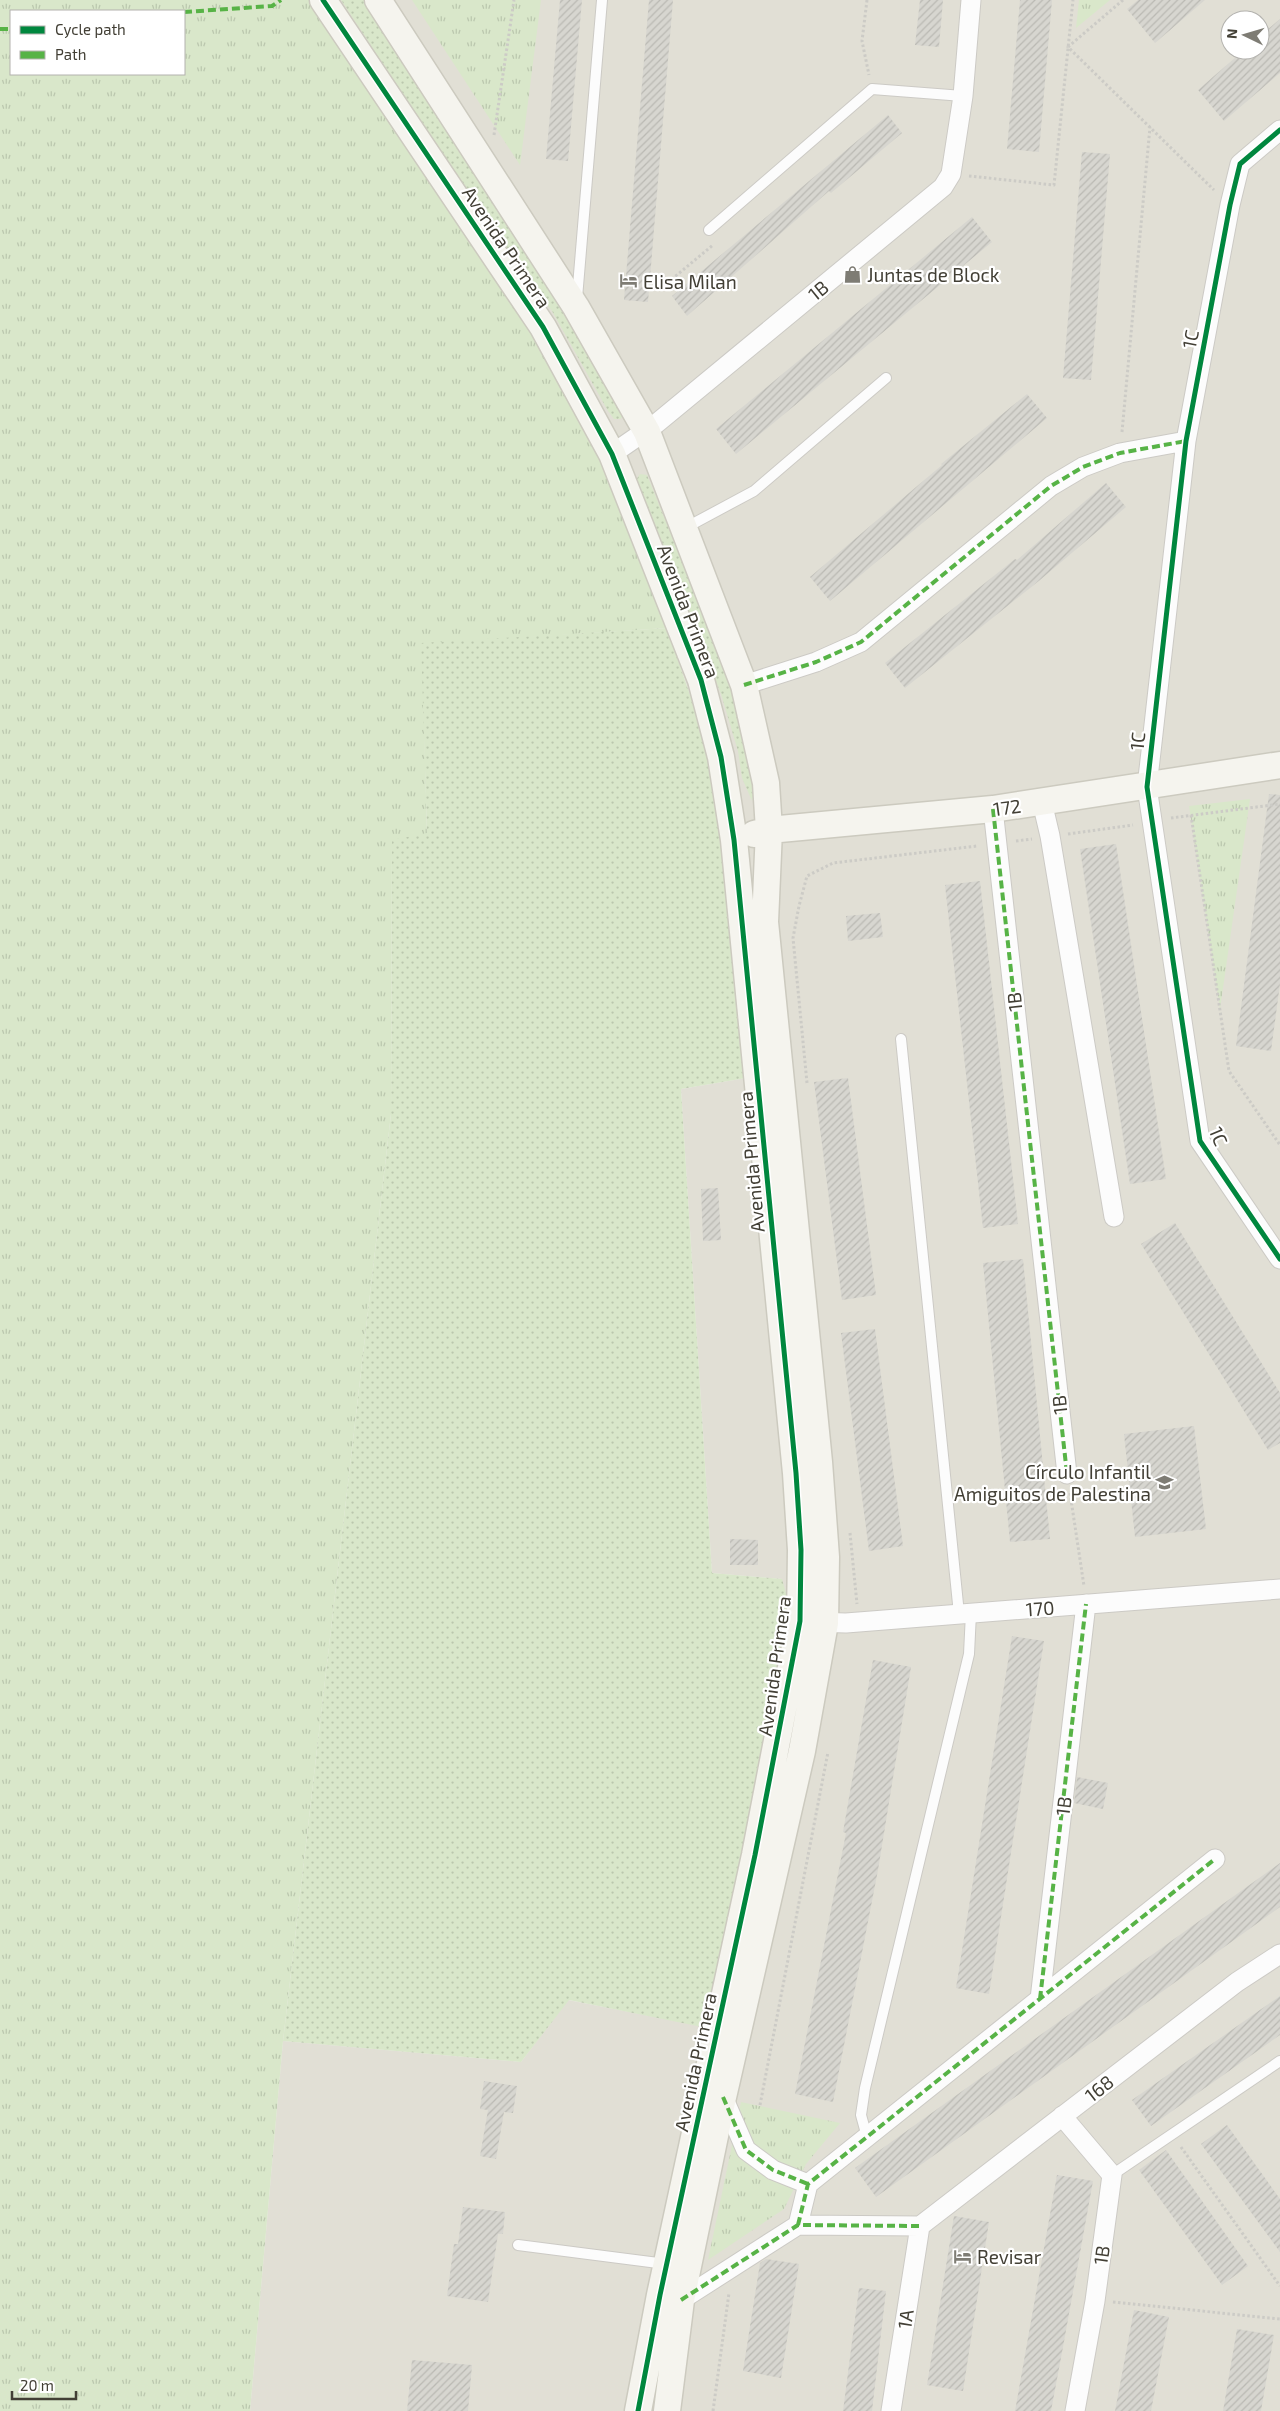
<svg xmlns="http://www.w3.org/2000/svg" width="1280" height="2411" font-family="'Exo 2',sans-serif">
	<style>
		.residential { fill: #e1dfd5; fill-rule: evenodd }
		.grass { fill: url(#grass-tufts); fill-rule: evenodd }
		.garden { fill: url(#garden-dots) }
		.building { fill: url(#building-hatch) }
		.lines { fill: none; stroke-linecap: round; stroke-linejoin: round }
		.lane-casing { stroke: #cccac5; stroke-width: 12 }
		.street-casing { stroke: #cccac5; stroke-width: 21 }
		.secondary-casing { stroke: #cccabf; stroke-width: 29 }
		.path { stroke: #cccbc6; stroke-width: 3; stroke-dasharray: 2.5 2.5; stroke-linecap: butt }
		.lane { stroke: #fcfcfc; stroke-width: 10 }
		.street { stroke: #fcfcfc; stroke-width: 19 }
		.secondary { stroke: #f5f4ee; stroke-width: 26 }
		.quiet { stroke: #57b346; stroke-width: 4; stroke-dasharray: 8 4; stroke-linecap: butt }
		.cycleway-casing { stroke: #fff; stroke-width: 8 }
		.cycleway { stroke: #00873e; stroke-width: 5 }
		.labels { text-anchor: middle; dominant-baseline: central; stroke-width: 4.5; stroke-linejoin: round; paint-order: stroke }
		.street-label { font-size: 19px; fill: #423f35; stroke: #fff }
		.poi-label { font-size: 19px; fill: #423f35; stroke: #fff; text-anchor: start }
	</style>
	<defs>
		<pattern id="grass-tufts" width="24" height="20" patternUnits="userSpaceOnUse" patternTransform="scale(1.25)"><rect width="24" height="20" fill="#d9e7ca"/><path d="M3 7l-1-3M5 7V3M7 7l1-3M15 17l-1-3M17 17v-4M19 17l1-3" fill="none" stroke="#bbc7ae"/></pattern>
		<pattern id="garden-dots" width="8" height="8" patternUnits="userSpaceOnUse" patternTransform="scale(1.25)"><rect width="8" height="8" fill="#d9e7ca"/><path d="M2 2h.1M6 6h.1" fill="none" stroke="#bbc7ae" stroke-width="1.8" stroke-linecap="round"/></pattern>
		<pattern id="building-hatch" width="6" height="6" patternUnits="userSpaceOnUse" patternTransform="scale(1.25)"><rect width="6" height="6" fill="#d7d6d0"/><path d="M-1 1l2-2M0 6l6-6M5 7l2-2" fill="none" stroke="#bab9b3"/></pattern>
	</defs>
	<rect width="100%" height="100%" fill="#eeede8"/>
	<path class="residential" d="M315 0H1280V2411H250L283 2041 521 2062 568 2000 712 2028 782 1579 712 1573 681 1089 764 1075 722 788 648 572ZM1230 20H1260V50H1230Z"/>
	<path class="grass" d="M0 0H315L575 385 667 628 422 644 427 834 392 841 391 1114 283 2041 250 2411H0ZM11 11H184V74H11Z
		M412 0H541L520 165Z
		M1079 0H1110L1076 28Z
		M1250 799 1220 1009 1189 806Z
		M741 2102 840 2123 806 2164 784 2209 708 2260Z"/>
	<path class="garden" d="M341 0H364L540 268 623 416 620 419H614L608 411 552 311 507 253Z
		M640 474 647 475 726 670 738 706 754 790 752 801 742 778 738 751 721 694 636 480Z
		M667 628 722 788 764 1075 681 1089 712 1573 782 1579 796 1629 712 2029 569 2000 521 2062 283 2041 391 1114 392 840 427 833 421 643Z"/>
	<path class="building" d="M560 0H582L568 161 546 159Z
		M649 0H673L648 302 624 300Z
		M920 0H943L939 47 915 45Z
		M1020 0H1052L1039 152 1007 149Z
		M1138 0H1205L1155 43 1127 9Z
		M1280 19V73L1224 121 1198 90 1244 50H1260V36Z
		M888 115 902 133 831 193 829 191 687 316 672 296Z
		M1082 152 1110 154 1091 380 1063 378Z
		M972 217 992 242 736 454 716 429Z
		M1027 394 1047 418 830 601 810 577 942 465 941 464Z
		M1106 483 1126 507 1040 580 905 688 885 663 1015 559 1017 560Z
		M1269 794 1280 795V984L1271 1051 1236 1046Z
		M1116 844 1166 1179 1130 1184 1080 849Z
		M980 881 1018 1224 983 1228 945 885Z
		M880 913 883 937 848 941 846 916Z
		M848 1078 876 1295 842 1300 814 1082Z
		M718 1188 721 1240 703 1241 701 1189Z
		M1175 1223 1280 1393V1443L1268 1450 1141 1244Z
		M1023 1259 1050 1539 1010 1542 983 1263Z
		M875 1329 903 1546 869 1551 841 1333Z
		M1194 1426 1206 1529 1135 1537 1124 1434Z
		M730 1539 758 1540V1565H730Z
		M1012 1636 1044 1641 989 1994 956 1988Z
		M873 1660 911 1667 878 1870 833 2102 795 2094 846 1833 843 1832Z
		M1077 1777 1108 1783 1103 1809 1074 1803Z
		M1280 1863V1907L876 2197 855 2168Z
		M1280 1996V2035L1151 2126 1132 2100Z
		M484 2081 517 2086 513 2113 504 2112 496 2159 480 2156 488 2110 480 2109Z
		M1227 2125 1280 2199V2252L1201 2144Z
		M1166 2150 1248 2266 1222 2285 1139 2170Z
		M1057 2175 1093 2181 1063 2347 1051 2411H1015Z
		M463 2207 505 2212 503 2234H498L488 2302 447 2296 454 2244H458Z
		M954 2216 989 2222 963 2391 927 2385Z
		M766 2259 799 2264 781 2378 743 2371 760 2263Z
		M859 2288 886 2291 872 2411H843Z
		M1134 2310 1169 2317 1151 2411H1115Z
		M1237 2329 1274 2335 1261 2411H1223Z
		M412 2360 472 2365 468 2411H407Z"/>
	<g class="lines">
		<defs>
			<path id="lane" d="M709 230 872 89 963 96
				M577 298 602 0
				M685 528 754 491 886 378
				M901 1039 959 1614
				M867 2137 861 2115 865 2088 969 1654 971 1613
				M1112 2175 1280 2061
				M518 2245 666 2264"/>
			<path id="street" d="M1280 130 1240 164 1230 205 1186 441 1147 787 1200 1141 1280 1259
				M612 454 657 423 943 187 951 174 963 96 971 0
				M744 685 816 662 861 642 1051 486 1083 467 1120 453 1186 441
				M1042 802 1050 836 1114 1217
				M993 809 1067 1474
				M813 1622 846 1623 1280 1589
				M1040 1999 1086 1604
				M723 2097 746 2150 773 2170 808 2184
				M1062 2116 1112 2175 1095 2301 1075 2411
				M798 2225 808 2184 1215 1859
				M920 2226 1237 1982 1280 1954
				M681 2300 798 2225 920 2226
				M891 2411 920 2226"/>
			<path id="secondary" d="M323 0 543 327 612 454 701 680 721 757 734 840 796 1473 801 1550 800 1621 755 1855 660 2295 638 2411
				M378 0 576 307 647 432 744 685 766 783 769 830 765 922 819 1462 826 1557 825 1623 802 1751 723 2097 681 2300 667 2411
				M754 834 769 830 993 809 1280 765"/>
		</defs>
		<use href="#lane" class="lane-casing"/>
		<use href="#street" class="street-casing"/>
		<use href="#secondary" class="secondary-casing"/>
		<path class="path" d="M867 0 862 41 869 75
			M1123 0 1068 47 1214 190
			M494 135 514 0
			M969 176 1054 185 1073 0
			M660 289 713 245
			M1122 432 1150 127
			M1191 815 1229 1071 1280 1145
			M1171 818 1280 804
			M1068 834 1133 825
			M1016 841 1032 839
			M807 1083 793 938 799 906 807 876 833 863 977 846
			M1070 1493 1084 1586
			M850 1533 857 1604
			M760 2105 828 1752
			M1181 2147 1280 2286
			M1113 2302 1280 2319
			M713 2411 729 2293"/>
		<use href="#lane" class="lane"/>
		<use href="#street" class="street"/>
		<use href="#secondary" class="secondary"/>
		<path class="quiet" d="M184 12 272 6 281 0
			M0 29H11
			M744 685 816 662 861 642 1051 486 1083 467 1120 453 1186 441
			M993 809 1067 1474
			M1040 1999 1086 1604
			M723 2097 746 2150 773 2170 808 2184
			M798 2225 808 2184 1215 1859
			M681 2300 798 2225 920 2226"/>
		<defs>
			<path id="cycleway" d="M323 0 543 327 612 454 701 680 721 757 734 840 796 1473 801 1550 800 1621 755 1855 660 2295 638 2411
				M1280 130 1240 164 1230 205 1186 441 1147 787 1200 1141 1280 1259"/>
		</defs>
		<use href="#cycleway" class="cycleway-casing"/>
		<use href="#cycleway" class="cycleway"/>
	</g>
	<defs>
		<symbol id="shop-bare" viewBox="-9 -9 18 18"><path d="M-5-2.5h2.3a2.7 3.5 0 0 1 5.4 0H5L5.5 6h-11ZM-1.5-2.5h3a1.5 2.3 0 0 0-3 0Z" fill="#7e7c74" stroke="#fff" stroke-width="2.5" paint-order="stroke"/></symbol>
		<symbol id="hotel-bare" viewBox="-9 -9 18 18"><path d="M-6-4.5h1.5V1H6V5H4.5V3h-9V5H-6ZM-4 0a1.8 1.8 0 1 1 3.6 0ZM.5 0V-2.5h3Q6-2.5 6 0Z" fill="#7e7c74" stroke="#fff" stroke-width="2.5" paint-order="stroke"/></symbol>
		<symbol id="school-bare" viewBox="-9 -9 18 18"><path d="M0-5L7-2L0 1L-7-2ZM-4 1L0 2.5L4 1V4Q0 6-4 4Z" fill="#7e7c74" stroke="#fff" stroke-width="2.5" paint-order="stroke"/></symbol>
	</defs>
	<g fill-rule="evenodd">
		<use href="#shop-bare" x="840" y="262" width="25" height="25"/>
		<use href="#hotel-bare" x="616" y="268" width="25" height="25"/>
		<use href="#school-bare" x="1152" y="1470" width="25" height="25"/>
		<use href="#hotel-bare" x="950" y="2244" width="25" height="25"/>
	</g>
	<g class="labels">
		<g class="street-label">
			<text transform="translate(507 247) rotate(56)">Avenida Primera</text>
			<text transform="translate(818 290) rotate(-39)">1B</text>
			<text transform="translate(1190 339) rotate(-79)">1C</text>
			<text transform="translate(689 611) rotate(69)">Avenida Primera</text>
			<text transform="translate(1137 741) rotate(-84)">1C</text>
			<text transform="translate(1007 807) rotate(-8)">172</text>
			<text transform="translate(1014 1002) rotate(-96)">1B</text>
			<text transform="translate(1219 1136) rotate(67)">1C</text>
			<text transform="translate(751 1162) rotate(-95)">Avenida Primera</text>
			<text transform="translate(1059 1405) rotate(-96)">1B</text>
			<text transform="translate(1040 1608) rotate(-4)">170</text>
			<text transform="translate(774 1666) rotate(-82)">Avenida Primera</text>
			<text transform="translate(1063 1806) rotate(-83)">1B</text>
			<text transform="translate(695 2062) rotate(-78)">Avenida Primera</text>
			<text transform="translate(1099 2088) rotate(-38)">168</text>
			<text transform="translate(1101 2255) rotate(-82)">1B</text>
			<text transform="translate(905 2319) rotate(-81)">1A</text>
		</g>
		<g class="poi-label">
			<text x="867" y="274">Juntas de Block</text>
			<text x="643" y="281">Elisa Milan</text>
			<text x="1151" y="1471" text-anchor="end">Círculo Infantil<tspan x="1151" dy="22">Amiguitos de Palestina</tspan></text>
			<text x="977" y="2256">Revisar</text>
		</g>
	</g>
	<rect x="10" y="10" width="175" height="65" fill="#ffffff" stroke="#b3b2ae"/>
	<rect x="20" y="26" width="25" height="8" fill="#00873e" stroke="#b3b2ae"/>
	<text x="55" y="35" font-size="15" fill="#423f35">Cycle path</text>
	<rect x="20" y="51" width="25" height="8" fill="#57b346" stroke="#b3b2ae"/>
	<text x="55" y="60" font-size="15" fill="#423f35">Path</text>
	<g transform="translate(1245 35) rotate(275)"><circle r="24" fill="#ffffff" stroke="#b3b2ae"/>
	<path d="M0-4L9 19L0 12L-9 19Z" fill="#7e7c74"/>
	<text y="-8" font-size="14" font-weight="bold" text-anchor="middle" fill="#423f35">N</text>
	</g>
	<path d="M12 2391v8h64v-8" fill="none" stroke="#423f35" stroke-width="2.5"/>
	<text x="20" y="2391" font-size="15" fill="#423f35" stroke="#ffffff" stroke-width="4" paint-order="stroke">20 m</text>
</svg>
